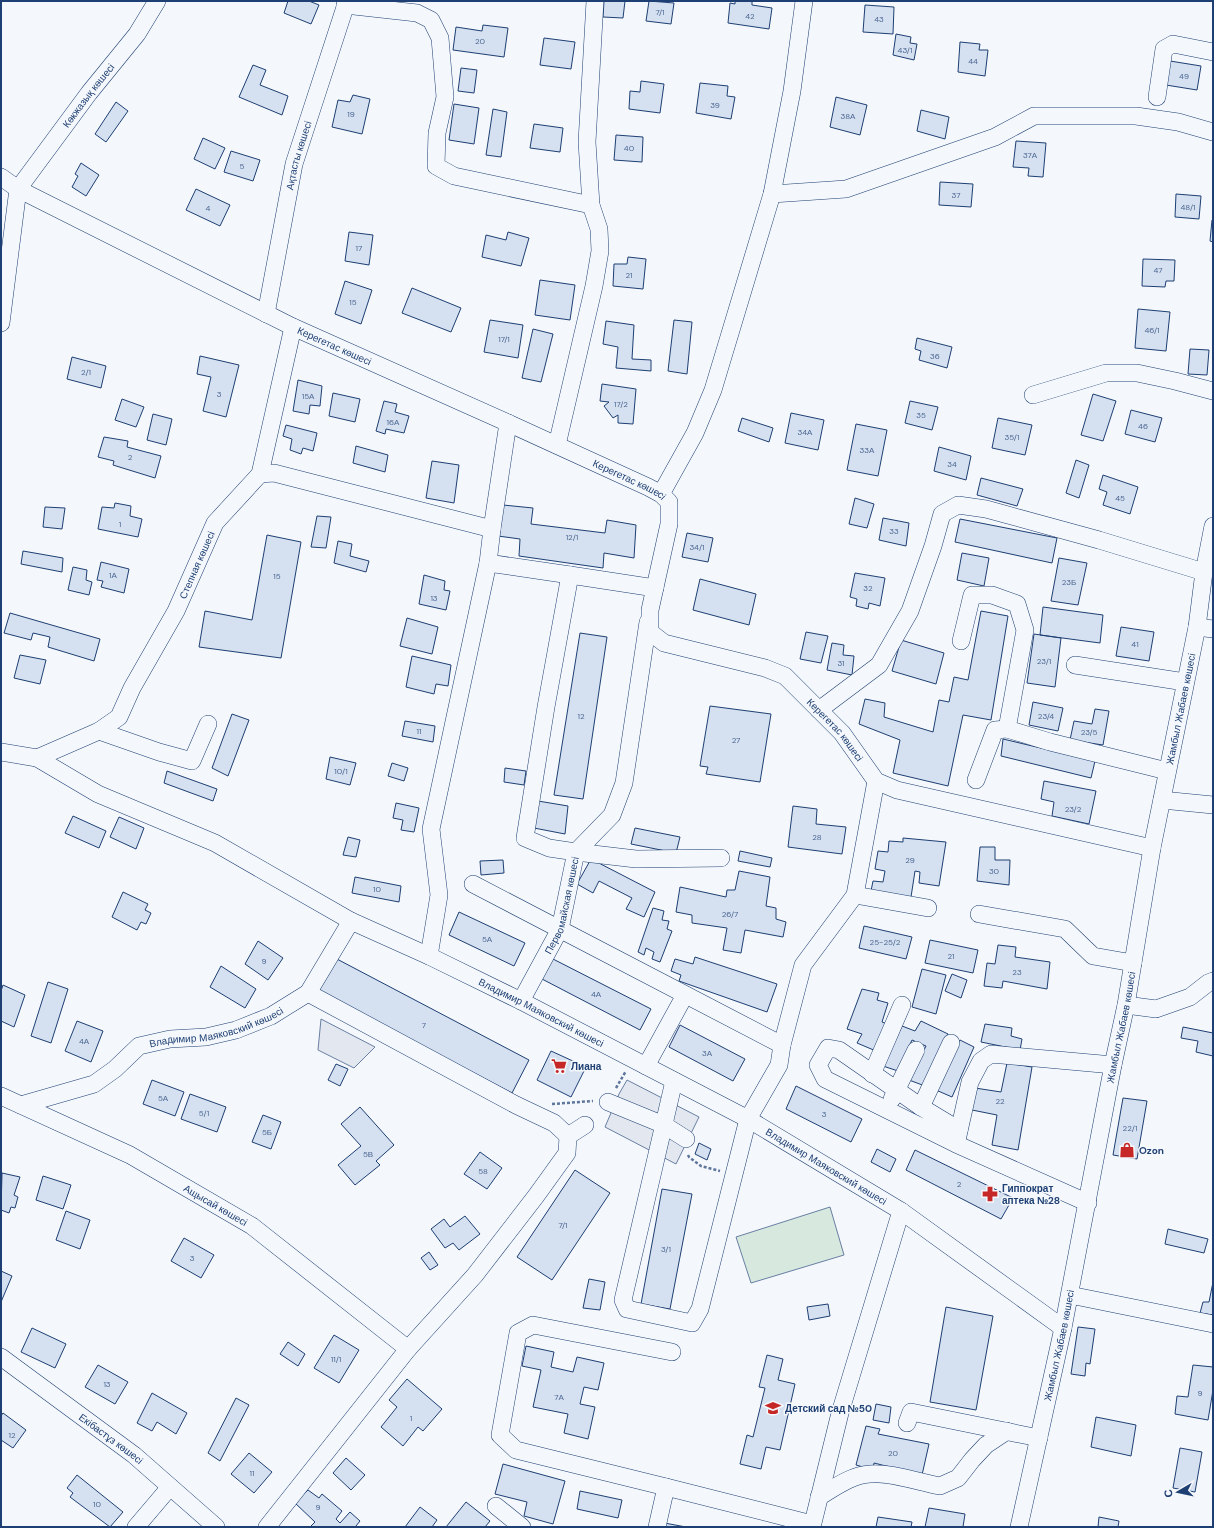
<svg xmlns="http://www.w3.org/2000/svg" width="1214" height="1528" font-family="'DM Sans',sans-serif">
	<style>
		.green { fill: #d7e8df; stroke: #687fa3 }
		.parking { fill: #e3e8f0; stroke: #687fa3 }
		.building { fill: #d5e0f0; stroke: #1d3f73 }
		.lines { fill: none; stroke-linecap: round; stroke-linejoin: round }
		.minor-casing { stroke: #1d3f73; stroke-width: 18 }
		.path { stroke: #5e769c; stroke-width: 2.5; stroke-dasharray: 3 2; stroke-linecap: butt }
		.minor { stroke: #f4f7fb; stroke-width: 17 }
		.labels { text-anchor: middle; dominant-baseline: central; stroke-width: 3; stroke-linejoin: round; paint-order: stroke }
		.number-label { font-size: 8px; fill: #4b6792 }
		.street-label { font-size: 10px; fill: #1d3f73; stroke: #f4f7fb }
		.poi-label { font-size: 10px; font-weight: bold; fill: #1d3f73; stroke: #f4f7fb; text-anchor: start }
	</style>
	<rect width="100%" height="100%" fill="#f4f7fb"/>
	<path class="green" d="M830 1207 844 1255 751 1283 736 1237Z"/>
	<path class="parking" d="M321 1019 375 1047 354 1068 318 1050Z
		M627 1080 699 1117 676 1164 605 1127 619 1094Z"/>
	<path class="building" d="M288 1H309L319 5 311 24 284 13Z
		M604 1H632H625L623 18 603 17Z
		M649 1 674 3 671 24 646 21Z
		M735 1H752V5L772 8 769 29 728 23 730 3 735 4Z
		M865 5 894 7 893 34 863 32Z
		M483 25 508 28 504 57 453 50 456 27 482 31Z
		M896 34 911 37 910 43 917 44 914 60 893 55Z
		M544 38 575 42 571 69 540 65Z
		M960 42 980 44 979 50H988L985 76 958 72Z
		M1170 61 1201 66 1197 90 1166 85Z
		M253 65 266 70 260 85 288 96 282 115 239 97Z
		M461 68 477 70 474 93 458 91Z
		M641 81 664 84 660 113 629 109 630 91 640 92Z
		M700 83 728 86 727 96 735 97 731 119 696 113Z
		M353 95 370 99 362 134 332 127 338 100 350 102Z
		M836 97 867 105 860 135 830 127Z
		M116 102 128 111 106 142 95 134Z
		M454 104 479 108 474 144 449 140Z
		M493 109 507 112 501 157 486 155Z
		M921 110 949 117 945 139 917 131Z
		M534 124 563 128 560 152 530 148Z
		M616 135 643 137 642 162 614 160Z
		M203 138 225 148 215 169 194 159Z
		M1016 141 1046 143 1043 177 1028 176 1029 168 1013 167Z
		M231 151 260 160 253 181 224 172Z
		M81 163 99 175 86 196 72 187 78 176 75 174Z
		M940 182 973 184 971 207 939 205Z
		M196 189 230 205 220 226 186 210Z
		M1176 194 1201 196 1199 219 1175 217Z
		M1212 220H1213V242L1210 241Z
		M349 232 373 235 369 265 345 261Z
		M508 232 529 238 521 266 482 257 486 235 506 240Z
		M628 257 646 259 643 289 613 286 614 264H627Z
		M1143 259 1175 260 1174 281H1166L1165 287 1142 286Z
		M540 280 575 285 570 320 535 315Z
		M345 281 372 290 361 324 335 314Z
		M412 288 461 308 451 332 402 313Z
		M1138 309 1170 312 1166 351 1135 348Z
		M490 320 523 325 518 358 484 352Z
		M674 320 692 322 687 374 668 371Z
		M606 321 634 325 632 359 651 360V371L616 368 618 347 603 344Z
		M533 329 553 334 541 382 522 378Z
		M917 338 952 347 947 368 919 360 921 351 915 349Z
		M1190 349 1209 350 1207 375 1188 374Z
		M200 356 239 365 226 417 203 411 211 377 197 374Z
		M72 357 106 366 101 388 67 379Z
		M298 380 322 386 320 406 310 405 309 414 293 411Z
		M602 384 636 389 633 424 618 423V415L613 418 604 406 609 402 600 401Z
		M333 393 360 399 355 422 329 416Z
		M1093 394 1116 401 1103 441 1081 435Z
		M122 399 144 407 136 427 115 420Z
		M384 401 397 404 395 412 409 416 404 433 386 429 385 434 376 431Z
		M910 401 938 407 932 430 905 423Z
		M1131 410 1162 418 1155 442 1125 434Z
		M791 413 824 420 818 450 785 443Z
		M153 414 172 419 166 445 147 440Z
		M742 418 773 428 769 442 738 431Z
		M998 418 1032 425 1025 455 992 448Z
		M856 424 887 430 878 476 847 470Z
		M286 425 317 433 313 451 303 448 301 454 290 450 292 439 283 436Z
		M104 437 128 441 127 447 161 456 155 478 113 465 114 461 98 457Z
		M356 446 388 455 385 472 353 463Z
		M939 447 971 456 966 480 934 471Z
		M1076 460 1089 465 1079 498 1066 493Z
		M432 461 459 465 454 503 426 498Z
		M1103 475 1138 487 1130 514 1103 505 1107 492 1099 489Z
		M981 478 1023 489 1017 506 977 495Z
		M855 498 874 504 867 528 849 524Z
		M115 503 131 506 130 516 142 519 138 537 98 529 102 507 114 508Z
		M503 505 533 508 531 524 605 533 607 520 636 525 634 558 604 553 603 568 519 556 520 539 498 536Z
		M45 507 65 508 62 529 43 527Z
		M317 516 331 517 326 548 311 547Z
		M883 518 909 523 906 546 879 540Z
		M960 519 1057 538 1052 563 955 542Z
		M687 533 713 538 708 562 682 557Z
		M267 535 301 542 281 658 199 647 205 611 252 620Z
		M338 541 352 544 350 556 369 561 366 572 334 563Z
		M23 551 63 558 62 572 21 564Z
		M962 553 989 558 984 586 957 580Z
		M1059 558 1087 563 1078 605 1051 601Z
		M101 562 129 569 124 593 101 587 103 581 97 580Z
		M73 567 87 570 86 580 92 582 89 595 68 590Z
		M855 573 885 578 880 606 869 603 868 609 856 606 857 599 850 597Z
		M424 575 445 581 444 590 450 591 446 610 419 604Z
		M700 579 756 594 749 625 693 610Z
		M1043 607 1103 615 1100 643 1040 635Z
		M981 611 1008 616 991 720 963 715 948 786 893 773 900 740 859 724 865 699 885 703 884 717 933 732 939 700 949 702 954 677 968 680Z
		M10 613 100 639 94 661 48 647 50 637 33 633 31 640 4 633Z
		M407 618 438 627 432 654 400 646Z
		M1121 627 1154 632 1149 661 1116 656Z
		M806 632 828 636 821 663 800 659Z
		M580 633 607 637 583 799 554 795Z
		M1034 634 1061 638 1055 687 1027 683Z
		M901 640 944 653 936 684 892 671Z
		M832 643 844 645 843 655 854 656 852 675 827 670Z
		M20 655 46 660 40 684 14 678Z
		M412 656 451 665 448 686 436 684 434 694 406 687Z
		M1033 702 1063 708 1058 731 1029 725Z
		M710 706 771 714 760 782 706 774 708 767 700 766Z
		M1095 709 1109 711 1103 745 1070 740 1074 721 1092 724Z
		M232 714 249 720 228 776 212 768Z
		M405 721 435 726 433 742 402 736Z
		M1003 739 1095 761 1091 778 1001 756Z
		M330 757 356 763 350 785 326 779Z
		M392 763 408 768 404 781 388 776Z
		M505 768 526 771 524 785 504 782Z
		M167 771 217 789 213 801 164 783Z
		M1044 781 1096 791 1089 824 1052 816 1054 802 1041 799Z
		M538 801 568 806 565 834 534 828Z
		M396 803 419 808 414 832 401 830 403 820 393 818Z
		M793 806 817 809 816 824 846 827 842 854 788 847Z
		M73 816 106 831 99 848 65 833Z
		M119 817 144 828 136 849 110 837Z
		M635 828 680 837 676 853 631 844Z
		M348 837 360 840 356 857 343 855Z
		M903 838 946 842 939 886 919 883 920 872 915 871 911 897 871 891 873 881 883 882 885 871 875 869 878 851 888 852 889 841 903 842Z
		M980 847H995V860H1010L1009 885 977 881Z
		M740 851 772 858 770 867 738 861Z
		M591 859 655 892 644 917 626 909 632 898 599 881 593 893 577 884Z
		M503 860 504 873 481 875 480 861Z
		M739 871 770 877 766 906 776 908V919L786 922 783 937 745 930 741 953 723 950 727 928 692 923V915L676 912 680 887 726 897 727 890H735Z
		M355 877 401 886 399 902 352 893Z
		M123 892 148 904 145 910 151 913 146 924 141 922 137 930 112 917Z
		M653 908 664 911 662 920 669 921 667 929 672 931 660 962 652 959 654 952 646 948 644 955 638 952Z
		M459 912 525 943 514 966 449 935Z
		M864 926 912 937 906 959 859 948Z
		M930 940 978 950 973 973 925 963Z
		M258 941 283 958 268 980 245 964Z
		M998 945 1016 947 1015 957 1050 962 1047 989 1003 981 1002 988 984 986 987 963 995 964Z
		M695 957 777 984 767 1012 679 981 681 975 671 971 675 959 693 964Z
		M335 958 529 1060 512 1093 318 991Z
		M553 959 651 1009 640 1030 542 979Z
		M221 966 256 989 245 1008 210 987Z
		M922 969 946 975 936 1014 912 1007Z
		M952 974 967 980 961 998 945 991Z
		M48 982 68 989 51 1043 31 1036Z
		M3 985 25 995 14 1027 1 1021V991Z
		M862 989 879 993 877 1000 888 1003 882 1022 887 1024 876 1051 857 1043 862 1034 847 1029Z
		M77 1021 103 1031 91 1062 65 1051Z
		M921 1021 948 1034 925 1086 909 1080 926 1046 912 1040 898 1071 883 1066 902 1026 915 1031Z
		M985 1024 1012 1028 1011 1036 1022 1039 1020 1050 981 1042Z
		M680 1025 745 1059 733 1081 669 1047Z
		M1183 1027 1213 1033V1056L1196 1052 1198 1041 1181 1038Z
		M960 1040 974 1047 952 1097 936 1090Z
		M551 1051 586 1067 571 1097 537 1080Z
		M1007 1063 1032 1067 1018 1150 992 1145 997 1115 972 1110 975 1088 1001 1092Z
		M336 1064 348 1069 340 1086 328 1080Z
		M152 1080 184 1092 175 1116 143 1104Z
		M796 1086 862 1119 851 1142 786 1109Z
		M190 1094 226 1107 217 1132 181 1119Z
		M1123 1098 1147 1101 1137 1159 1113 1155Z
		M360 1107 394 1145 376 1161 380 1165 355 1185 338 1165 361 1146 341 1124Z
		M263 1115 281 1122 271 1149 252 1142Z
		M699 1143 711 1149 707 1160 695 1154Z
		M877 1149 896 1159 890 1172 871 1162Z
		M915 1150 1013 1198 1001 1219 906 1170Z
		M480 1152 502 1168 487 1189 464 1174Z
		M575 1170 610 1193 552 1280 517 1257Z
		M2 1173 20 1177 14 1195 18 1197 15 1208 11 1207 9 1213 1 1210Z
		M43 1176 71 1185 63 1209 36 1200Z
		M662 1189 692 1194 670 1309 641 1304Z
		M66 1211 90 1220 80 1249 56 1240Z
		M465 1216 480 1234 459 1250 453 1243 445 1248 431 1229 444 1219 450 1227Z
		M1168 1229 1208 1239 1204 1253 1165 1244Z
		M184 1238 214 1255 201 1278 171 1261Z
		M429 1252 438 1265 430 1270 421 1258Z
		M1 1271 12 1276 1 1302Z
		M589 1279 605 1282 600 1310 583 1308Z
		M1213 1282V1315L1200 1313 1203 1302H1209Z
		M828 1304 830 1316 809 1320 807 1307Z
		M946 1307 993 1316 976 1410 930 1402Z
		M1078 1327 1095 1329 1090 1364 1086 1363 1085 1376 1071 1374Z
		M32 1328 66 1344 55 1368 21 1352Z
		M334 1335 359 1350 339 1383 314 1368Z
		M288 1342 305 1354 298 1366 280 1354Z
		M526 1346 554 1352 551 1367 573 1372 577 1357 604 1363 598 1390 584 1387 580 1404 595 1407 588 1439 564 1433 568 1414 533 1407 541 1370 522 1366Z
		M767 1355 783 1359 778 1380 795 1384 780 1450 766 1447 761 1469 740 1464 747 1435 753 1437 765 1388 759 1387Z
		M98 1365 128 1382 115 1404 85 1387Z
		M1193 1365 1213 1367V1390L1208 1420 1175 1414 1177 1396 1188 1397Z
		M407 1379 442 1409 423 1431 418 1427 403 1446 381 1427 397 1407 389 1400Z
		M152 1393 187 1413 176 1434 157 1422 152 1431 137 1423Z
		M236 1398 249 1405 220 1461 208 1453Z
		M876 1404 891 1407 889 1423 873 1420Z
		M3 1413 26 1430 13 1448 1 1440V1416Z
		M1096 1417 1136 1425 1131 1456 1091 1447Z
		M866 1426 880 1429 878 1434 929 1444 922 1475 874 1463 873 1470 856 1465Z
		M1180 1448 1202 1452 1195 1492 1173 1488Z
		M249 1453 272 1472 254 1493 231 1474Z
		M346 1458 365 1475 351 1490 333 1473Z
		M503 1464 565 1481 553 1524 524 1516 527 1502 495 1494Z
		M77 1475 123 1512 110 1527 70 1497 73 1493 67 1488Z
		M308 1490 319 1498 322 1494 342 1511 336 1519 340 1523 350 1512 360 1521 356 1526 357 1527H310L315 1522 295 1503Z
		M580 1491 622 1500 618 1518 577 1509Z
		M466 1502 490 1521 485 1527H446Z
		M420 1507 437 1520 432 1527H405Z
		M929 1508 965 1514 963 1527H925Z
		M878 1517 912 1522 911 1527H876Z
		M1099 1517 1119 1521 1118 1527H1098Z
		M659 1522 686 1527H658Z"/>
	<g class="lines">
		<defs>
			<g id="minor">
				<path d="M345 5 417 13 431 20 440 38 445 97 437 133 436 166 454 176 591 205"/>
				<path d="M1157 97 1164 49 1173 44 1213 52"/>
				<path id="s1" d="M1 177 18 189 293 327 508 423 648 487 661 494 669 502V524L650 610V632L664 643 765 668 785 676 842 733 876 781 897 790 1152 848"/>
				<path d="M772 194 846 189 995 137 1034 116H1136L1178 122 1213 132"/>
				<path id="s2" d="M266 314 294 164 347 1"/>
				<path id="s3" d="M1 323 18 189 89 93 137 34 157 1"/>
				<path d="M1033 395 1106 373H1137L1175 381 1213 391"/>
				<path d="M557 445 594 286 600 251 599 229 591 205 587 142 595 1"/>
				<path d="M260 474 274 473 492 529 488 563 431 829 439 895 429 956"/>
				<path d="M661 494 695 433 713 390 772 194 792 91 804 1"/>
				<path d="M492 529 508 423"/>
				<path d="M488 563 570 575 546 707 525 838 549 848 576 852 612 815 624 783 648 622"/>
				<path d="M570 575 655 588"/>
				<path d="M1197 627 1213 629"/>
				<path d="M961 641 972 595H992L1017 604 1025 630 1007 729"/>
				<path d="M1075 665 1185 682"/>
				<path d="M819 710 879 665 910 611 933 546 942 514 958 505 986 509 1099 540 1204 572"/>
				<path d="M99 731 159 752 192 761 208 724"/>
				<path d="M1 752 37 758 98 794 215 843 351 921"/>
				<path id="s4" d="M37 758 99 731 119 717 132 688 176 611 215 523 260 474 293 327"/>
				<path d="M976 780 995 730 1007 729 1050 742 1167 771"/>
				<path d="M1162 800 1213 805"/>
				<path d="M473 884 782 1045 779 1065 748 1119 700 1309 692 1323 627 1309 623 1300 674 1081"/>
				<path d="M855 895 928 908"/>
				<path d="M979 914 1065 929 1093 956 1133 963"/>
				<path d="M308 993 516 1105 554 1123 568 1136"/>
				<path id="s5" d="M521 1001 560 929 576 852 636 859 721 858"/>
				<path d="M1126 1005 1156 1009 1190 997 1208 983 1213 981"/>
				<path d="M782 1045 803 965 855 895 876 781"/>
				<path d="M646 1066 685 995"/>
				<path d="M872 1074 902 1005"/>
				<path id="s6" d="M1 1096 130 1155 252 1226 408 1349"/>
				<path d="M892 1099 916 1050"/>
				<path d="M608 1102 664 1125 686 1139"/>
				<path id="s7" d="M21 1105 94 1084 115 1069 139 1046 170 1039 206 1037 236 1030 271 1016 308 993 351 921 429 956 521 1001 748 1119 901 1211 1063 1328"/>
				<path d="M921 1107 951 1043"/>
				<path d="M959 1130 921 1107 839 1050 828 1048 818 1065 825 1079 956 1144 1088 1203"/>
				<path d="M957 1140 970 1082 981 1061 991 1054 1113 1065"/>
				<path d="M1070 1295 1213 1324"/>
				<path id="s8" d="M1 1357 134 1455 216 1527"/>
				<path d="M907 1423 911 1412 1039 1438"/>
				<path d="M666 1487 516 1450 500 1435 518 1333 533 1325 672 1352"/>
				<path d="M819 1497C834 1488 851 1475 870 1474 890 1472 919 1482 940 1486L958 1478 972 1460 986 1445 1007 1431"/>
				<path d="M496 1506 522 1527"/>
				<path d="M136 1527 170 1487"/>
				<path d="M267 1527 408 1349 475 1275 536 1196 567 1153 568 1136 585 1125"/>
				<path d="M657 1527 666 1487 812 1524"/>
				<path d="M812 1527 840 1413 901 1211"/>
				<path id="s9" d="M1019 1527 1063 1328 1113 1065 1126 1005 1152 848 1197 627 1204 572 1213 526"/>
			</g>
		</defs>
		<use href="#minor" class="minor-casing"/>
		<path class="path" d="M616 1088 626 1071
			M552 1104 593 1101
			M688 1155 689 1157 701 1166 720 1171"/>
		<use href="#minor" class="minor"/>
	</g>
	<defs>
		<symbol id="supermarket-bare" viewBox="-9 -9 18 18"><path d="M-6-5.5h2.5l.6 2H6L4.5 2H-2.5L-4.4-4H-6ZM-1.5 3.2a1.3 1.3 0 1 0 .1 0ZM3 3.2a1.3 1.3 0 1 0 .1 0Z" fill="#c62828" stroke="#f4f7fb" stroke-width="2.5" paint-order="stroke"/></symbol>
		<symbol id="shop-bare" viewBox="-9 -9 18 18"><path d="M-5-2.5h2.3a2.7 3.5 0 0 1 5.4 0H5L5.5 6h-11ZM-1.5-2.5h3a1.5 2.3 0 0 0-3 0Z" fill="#c62828" stroke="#f4f7fb" stroke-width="2.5" paint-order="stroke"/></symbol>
		<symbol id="pharmacy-bare" viewBox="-9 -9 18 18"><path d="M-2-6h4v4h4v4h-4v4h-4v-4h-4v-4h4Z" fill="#c62828" stroke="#f4f7fb" stroke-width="2.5" paint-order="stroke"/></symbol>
		<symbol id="school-bare" viewBox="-9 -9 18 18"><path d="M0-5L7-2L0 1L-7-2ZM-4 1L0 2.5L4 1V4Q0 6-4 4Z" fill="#c62828" stroke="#f4f7fb" stroke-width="2.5" paint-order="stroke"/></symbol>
	</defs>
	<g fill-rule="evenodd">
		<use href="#supermarket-bare" x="548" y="1055" width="22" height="22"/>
		<use href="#shop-bare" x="1116" y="1139" width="22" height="22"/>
		<use href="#pharmacy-bare" x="979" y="1183" width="22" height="22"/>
		<use href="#school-bare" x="762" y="1397" width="22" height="22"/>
	</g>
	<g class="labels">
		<g class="number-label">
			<text x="660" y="12">7/1</text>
			<text x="750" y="16">42</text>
			<text x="879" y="19">43</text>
			<text x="480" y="41">20</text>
			<text x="905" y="50">43/1</text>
			<text x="973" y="61">44</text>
			<text x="1184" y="76">49</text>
			<text x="715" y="105">39</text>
			<text x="351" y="114">19</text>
			<text x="848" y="116">38А</text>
			<text x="629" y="148">40</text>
			<text x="1030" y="155">37А</text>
			<text x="242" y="166">5</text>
			<text x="956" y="195">37</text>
			<text x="1188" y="207">48/1</text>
			<text x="208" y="208">4</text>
			<text x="359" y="248">17</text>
			<text x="1158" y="270">47</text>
			<text x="629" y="275">21</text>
			<text x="353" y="302">15</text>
			<text x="1152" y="330">46/1</text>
			<text x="504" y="339">17/1</text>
			<text x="935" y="356">36</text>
			<text x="86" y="372">2/1</text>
			<text x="219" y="394">3</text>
			<text x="308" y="396">15А</text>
			<text x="621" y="404">17/2</text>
			<text x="921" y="415">35</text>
			<text x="393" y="422">16А</text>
			<text x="1143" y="426">46</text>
			<text x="805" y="432">34А</text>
			<text x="1012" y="437">35/1</text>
			<text x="867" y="450">33А</text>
			<text x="130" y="457">2</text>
			<text x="952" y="464">34</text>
			<text x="1120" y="498">45</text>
			<text x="120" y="524">1</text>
			<text x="894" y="531">33</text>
			<text x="572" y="537">12/1</text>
			<text x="697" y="547">34/1</text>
			<text x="113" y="575">1А</text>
			<text x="277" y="576">15</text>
			<text x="1069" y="582">23Б</text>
			<text x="868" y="588">32</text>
			<text x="434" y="598">13</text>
			<text x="1135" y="644">41</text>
			<text x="1044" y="661">23/1</text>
			<text x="841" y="663">31</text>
			<text x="581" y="716">12</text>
			<text x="1046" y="716">23/4</text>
			<text x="419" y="731">11</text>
			<text x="1089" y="732">23/5</text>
			<text x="736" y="740">27</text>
			<text x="341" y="771">10/1</text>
			<text x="1073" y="809">23/2</text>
			<text x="817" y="837">28</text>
			<text x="910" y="860">29</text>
			<text x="994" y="871">30</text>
			<text x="377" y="889">10</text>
			<text x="730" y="914">26/7</text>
			<text x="487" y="939">5А</text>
			<text x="885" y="942">25-25/2</text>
			<text x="951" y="956">21</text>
			<text x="264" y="961">9</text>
			<text x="1017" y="972">23</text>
			<text x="596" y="994">4А</text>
			<text x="424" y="1025">7</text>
			<text x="84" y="1041">4А</text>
			<text x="707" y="1053">3А</text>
			<text x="163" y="1098">5А</text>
			<text x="1000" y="1101">22</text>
			<text x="204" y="1113">5/1</text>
			<text x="824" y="1114">3</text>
			<text x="1130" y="1128">22/1</text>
			<text x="267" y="1132">5Б</text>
			<text x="368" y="1154">5В</text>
			<text x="483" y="1171">58</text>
			<text x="959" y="1184">2</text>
			<text x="563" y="1225">7/1</text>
			<text x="666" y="1249">3/1</text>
			<text x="192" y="1258">3</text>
			<text x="336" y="1359">11/1</text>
			<text x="107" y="1384">13</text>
			<text x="1200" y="1393">9</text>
			<text x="559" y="1397">7А</text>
			<text x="411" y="1418">1</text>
			<text x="12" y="1435">12</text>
			<text x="893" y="1453">20</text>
			<text x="252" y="1473">11</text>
			<text x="97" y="1504">10</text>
			<text x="318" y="1507">9</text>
		</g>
		<g class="street-label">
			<text stroke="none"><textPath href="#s3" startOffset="252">Көкжазық көшесі</textPath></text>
			<text stroke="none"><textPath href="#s2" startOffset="162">Ақтасты көшесі</textPath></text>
			<text stroke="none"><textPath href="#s1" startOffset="374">Керегетас көшесі</textPath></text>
			<text stroke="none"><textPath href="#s1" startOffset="698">Керегетас көшесі</textPath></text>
			<text stroke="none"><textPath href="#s4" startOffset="263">Степная көшесі</textPath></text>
			<text stroke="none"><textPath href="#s9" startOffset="834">Жамбыл Жабаев көшесі</textPath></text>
			<text stroke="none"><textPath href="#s1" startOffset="1093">Керегетас көшесі</textPath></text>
			<text stroke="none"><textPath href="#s5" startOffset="105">Первомайская көшесі</textPath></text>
			<text stroke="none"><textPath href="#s7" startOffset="610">Владимир Маяковский көшесі</textPath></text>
			<text stroke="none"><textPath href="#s7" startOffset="215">Владимир Маяковский көшесі</textPath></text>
			<text stroke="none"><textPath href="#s9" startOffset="510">Жамбыл Жабаев көшесі</textPath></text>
			<text stroke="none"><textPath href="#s7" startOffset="934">Владимир Маяковский көшесі</textPath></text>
			<text stroke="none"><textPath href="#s6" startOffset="241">Ащысай көшесі</textPath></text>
			<text stroke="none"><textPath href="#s9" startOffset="186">Жамбыл Жабаев көшесі</textPath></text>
			<text stroke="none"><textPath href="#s8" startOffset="137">Екібастұз көшесі</textPath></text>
		</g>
		<g class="poi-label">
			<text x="571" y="1066">Лиана</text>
			<text x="1139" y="1150">Ozon</text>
			<text x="1002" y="1188">Гиппократ<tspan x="1002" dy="12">аптека №28</tspan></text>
			<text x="785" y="1408">Детский сад №50</text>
		</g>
	</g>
	<rect width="1214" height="1528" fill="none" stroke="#1d3f73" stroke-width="4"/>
	<g transform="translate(1178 1492) rotate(261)" stroke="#f4f7fb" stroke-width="3" paint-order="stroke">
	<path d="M0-3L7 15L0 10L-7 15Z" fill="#1d3f73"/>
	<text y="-6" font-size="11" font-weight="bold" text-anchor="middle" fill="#1d3f73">С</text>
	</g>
</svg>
